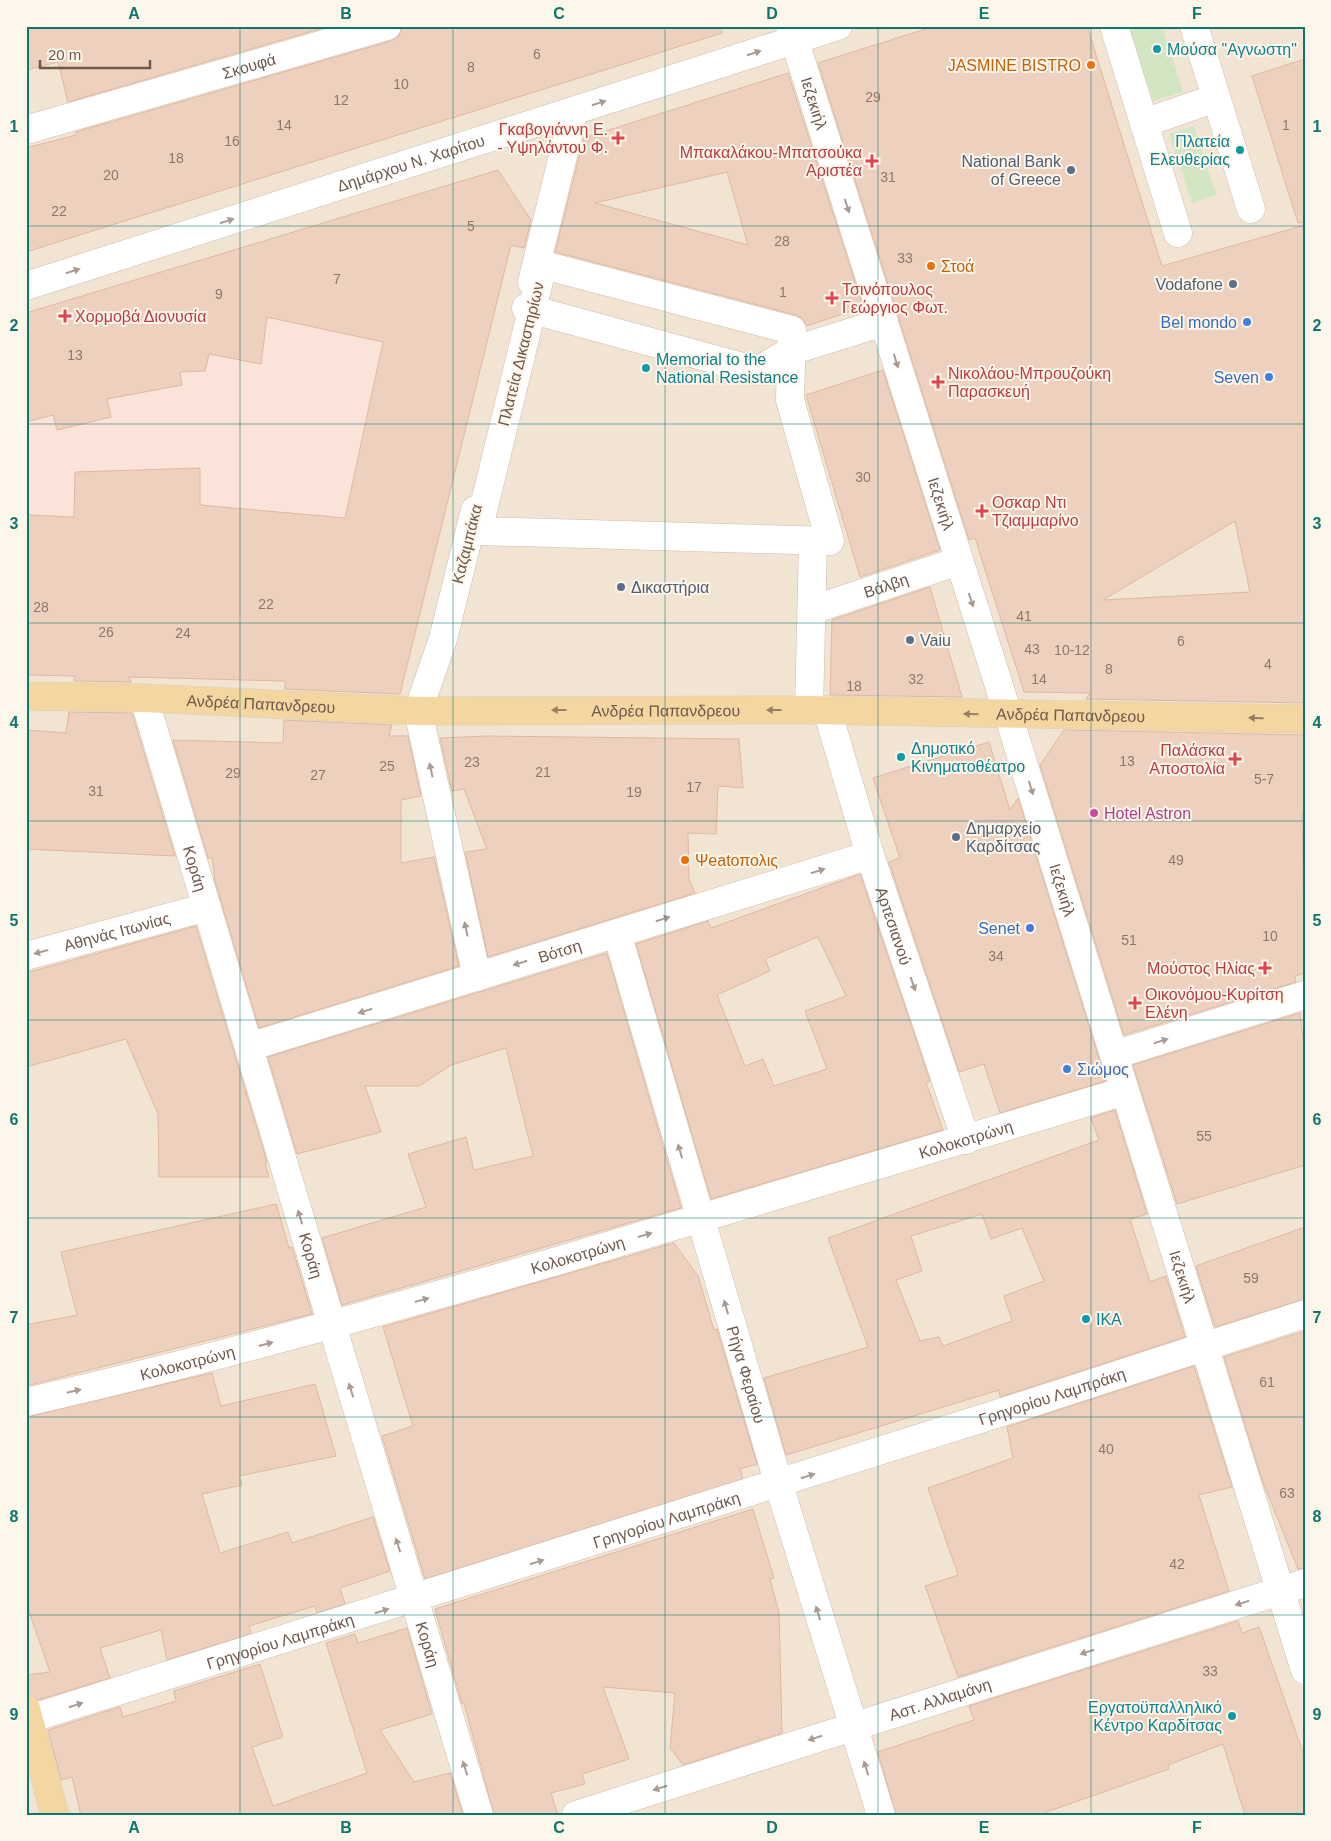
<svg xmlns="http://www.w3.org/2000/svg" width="1331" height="1841" font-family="Arial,sans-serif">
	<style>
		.residential { fill: #f1e4d3 }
		.commercial { fill: #fae3d9 }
		.green { fill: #d2e6c4 }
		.building { fill: #edd1be; stroke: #dfb8a0; fill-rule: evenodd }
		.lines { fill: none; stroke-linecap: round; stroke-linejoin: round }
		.minor-casing { stroke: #cdbcae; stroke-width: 29 }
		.major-casing { stroke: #d7d1cd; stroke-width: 29 }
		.minor { stroke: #fff; stroke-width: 28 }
		.major { stroke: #f4d6a1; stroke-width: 28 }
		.oneway { fill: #a99b94 }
		.oneway2 { fill: #987e66 }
		.grid { fill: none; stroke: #0f766e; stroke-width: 1; stroke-opacity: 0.55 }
		.culture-dot { fill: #0f9aa8; stroke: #fdf6ea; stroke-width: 2 }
		.food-dot { fill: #e8710a; stroke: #fdf6ea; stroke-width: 2 }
		.health-dot { fill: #e0444e; stroke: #fdf6ea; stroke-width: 2 }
		.service-dot { fill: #5c6f8a; stroke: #fdf6ea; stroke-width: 2 }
		.shop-dot { fill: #3f7fe0; stroke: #fdf6ea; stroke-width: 2 }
		.hotel-dot { fill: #d1479c; stroke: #fdf6ea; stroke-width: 2 }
		.labels { text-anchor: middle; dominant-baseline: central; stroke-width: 4; stroke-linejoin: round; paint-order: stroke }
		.number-label { font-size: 14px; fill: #8f7768 }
		.culture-label { font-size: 16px; fill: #0d838f; stroke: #fdf6ea; text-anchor: start }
		.food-label { font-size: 16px; fill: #c56008; stroke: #fdf6ea; text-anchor: start }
		.street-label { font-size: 16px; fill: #70594c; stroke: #fdf6ea }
		.health-label { font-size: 16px; fill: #be3a42; stroke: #fdf6ea; text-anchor: start }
		.service-label { font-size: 16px; fill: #4e5e75; stroke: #fdf6ea; text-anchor: start }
		.shop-label { font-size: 16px; fill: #366cbe; stroke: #fdf6ea; text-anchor: end }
		.hotel-label { font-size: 16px; fill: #b23c85; stroke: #fdf6ea; text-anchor: start }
		.neatline { fill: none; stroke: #0f766e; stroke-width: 2 }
		.grid-label { font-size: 16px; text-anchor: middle; font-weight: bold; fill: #0f766e }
	</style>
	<rect width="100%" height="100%" fill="#faf2e4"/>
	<path class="residential" d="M26 26H1305V1815H26Z"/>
	<path class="commercial" d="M498 170 521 205 403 683 26 675V313Z"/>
	<path class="green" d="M1129 26H1162L1183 92 1153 101Z
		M1194 126 1216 195 1192 203 1169 134Z"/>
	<path class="building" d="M26 26H330L68 102 58 62 26 70Z
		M402 26H721L722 33 26 252V148L76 135V132L391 41 399 36Z
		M935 26H1087L1162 266 1305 225V703L1086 699 1090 693 1024 692 975 538 969 540 818 63ZM1235 521 1250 592 1103 600Z
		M1305 59V222L1298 223 1252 76Z
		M788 73 863 307 807 326 802 318 796 315 555 252 584 138ZM727 172 748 245 595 203Z
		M498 170 531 220 524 248 511 245 400 694 285 689V681L129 677 131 682 74 681 75 676 26 675V515L74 517 75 472 200 468V505L345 518 383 342 267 317 261 364 209 354 205 371 180 372 182 385 107 399 111 417 57 430 53 415 26 422V313Z
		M883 370 940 550 860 577 806 395Z
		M930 587 962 697 830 695 832 620Z
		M69 712 132 713 175 856 26 849V730L66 733Z
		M284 720 392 725 389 736H408L421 796 401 800V863L434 857 459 966 259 1028 215 881 212 858H208L173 740 283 743Z
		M1064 730 1305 735V813H1302L1305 973 1295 976 1296 982 1124 1035 1040 765Z
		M486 736 739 739 743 788 718 786 716 834 688 833 689 879 695 893 488 957 465 852 487 849 464 789 452 791 440 738Z
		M989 742 1010 810 1018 798 1106 1081 1000 1113 984 1064 959 1072 889 862 900 858 873 778Z
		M860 874 930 1081 926 1083 943 1130 711 1199 636 944 708 921 711 928ZM818 937 846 996 805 1011 827 1069 774 1086 763 1059 745 1066 717 995 770 971 765 959Z
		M196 926 267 1162 265 1163 269 1177H159L158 1114 126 1039 26 1067V973Z
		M607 953 681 1208 342 1305 322 1238 426 1207 408 1154 466 1137 474 1170 533 1156 506 1048 451 1065 419 1086H365L381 1132 297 1154 268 1057Z
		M1300 1013 1305 1054V1165L1177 1204 1133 1065Z
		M1115 1110 1147 1214 1130 1219 1150 1282 1166 1276 1185 1337 1000 1397 999 1390 786 1455 764 1378 868 1347 828 1238 1099 1140 1091 1118ZM982 1214 991 1239 1022 1228 1044 1281 1004 1296 1012 1321 943 1346 939 1337 920 1341 896 1280 922 1271 911 1236Z
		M276 1204 289 1248 292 1247 312 1314 26 1386V1325L77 1315 61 1252Z
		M1305 1227V1299L1215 1327 1196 1266Z
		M674 1243 698 1276 714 1330 717 1329 757 1464 740 1469 743 1479 425 1579 382 1436 413 1426 383 1327Z
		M1305 1331V1568L1298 1569 1262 1480 1224 1357Z
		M1194 1366 1232 1487 1199 1495 1229 1591 958 1677 925 1586 958 1575 928 1488 1013 1458 1007 1427Z
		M212 1373 221 1406 315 1384 336 1456 239 1476 242 1485 202 1494 220 1553 288 1532 292 1543 373 1517 390 1571 340 1588 345 1604 317 1613 315 1606 249 1626 251 1634 167 1660 161 1630 100 1648 110 1678 38 1700 26 1694V1675L50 1672 26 1603V1417Z
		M753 1509 774 1578 770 1579 779 1613 782 1733 683 1765 670 1748 675 1693 603 1687 629 1759 582 1774 585 1784 551 1793 558 1815H494L464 1703 462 1704 435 1609Z
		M1238 1621 1242 1633 1259 1627 1305 1758V1815H1245L1223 1744 1168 1765 1169 1769 1038 1815H896L878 1752 974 1720 969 1706Z
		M407 1628 432 1714 380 1730 414 1782 450 1773 463 1815H81L72 1777 61 1780 48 1730 120 1707 123 1717 176 1701 174 1691 260 1664 283 1737 252 1747 273 1806 367 1773 326 1643 355 1634 358 1643Z"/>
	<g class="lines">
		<defs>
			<g id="minor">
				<path id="s1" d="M790 26 1008 714 1305 1670"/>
				<path d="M1114 26 1144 123"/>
				<path d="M1194 26 1251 209"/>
				<path id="s2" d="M26 130 387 26"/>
				<path d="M1178 233 1144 123 1216 98"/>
				<path d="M543 265 792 330 790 400 830 541 478 531Z"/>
				<path d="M532 282 574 111"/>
				<path id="s3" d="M26 286 838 26"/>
				<path d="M526 308 757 371 791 351 884 322"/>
				<path d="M475 510 443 639 418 711 477 977"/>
				<path id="s4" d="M812 610 959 561"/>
				<path id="s5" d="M144 698 479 1815"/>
				<path d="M809 710 813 541"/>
				<path id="s6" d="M827 710 870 855 966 1140"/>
				<path id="s7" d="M617 933 779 1485 881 1815"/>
				<path id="s8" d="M26 956 207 907"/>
				<path id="s9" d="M249 1047 870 855"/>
				<path d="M1114 1055 1305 995"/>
				<path id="s10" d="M26 1402C207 1361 386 1310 564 1259 751 1204 938 1148 1125 1091"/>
				<path id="s11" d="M26 1720C454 1588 880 1453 1305 1314"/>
				<path id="s12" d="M576 1815 1305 1583"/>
			</g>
			<g id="major">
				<path id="s13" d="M26 696 144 698 418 711 809 710 1305 719"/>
				<path d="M26 1709 55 1815"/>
			</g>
		</defs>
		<use href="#minor" class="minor-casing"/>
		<use href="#major" class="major-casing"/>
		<use href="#minor" class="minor"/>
		<use href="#major" class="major"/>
	</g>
	<defs><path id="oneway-solid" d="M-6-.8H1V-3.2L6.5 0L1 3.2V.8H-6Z" transform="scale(1.25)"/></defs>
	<g class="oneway">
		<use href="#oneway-solid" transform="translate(754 53) rotate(-18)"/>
		<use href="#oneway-solid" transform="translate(599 103) rotate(-18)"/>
		<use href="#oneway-solid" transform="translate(847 206) rotate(72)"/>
		<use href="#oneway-solid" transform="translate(227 221) rotate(-18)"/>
		<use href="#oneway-solid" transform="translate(73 271) rotate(-18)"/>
		<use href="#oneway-solid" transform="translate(896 361) rotate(73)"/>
		<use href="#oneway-solid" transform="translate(971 600) rotate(72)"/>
		<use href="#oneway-solid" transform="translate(431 770) rotate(-102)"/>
		<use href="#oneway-solid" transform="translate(1031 788) rotate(73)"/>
		<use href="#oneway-solid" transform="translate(818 871) rotate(-17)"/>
		<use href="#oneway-solid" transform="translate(663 919) rotate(-17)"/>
		<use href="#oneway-solid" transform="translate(466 929) rotate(-102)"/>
		<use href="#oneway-solid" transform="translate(41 952) rotate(165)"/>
		<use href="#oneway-solid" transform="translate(520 963) rotate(163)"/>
		<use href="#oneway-solid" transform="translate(913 984) rotate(71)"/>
		<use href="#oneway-solid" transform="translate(365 1011) rotate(163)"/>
		<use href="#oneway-solid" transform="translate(1161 1041) rotate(-17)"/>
		<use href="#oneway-solid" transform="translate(680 1151) rotate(-106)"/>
		<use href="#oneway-solid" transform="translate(300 1217) rotate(-107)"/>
		<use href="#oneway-solid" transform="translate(645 1235) rotate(-16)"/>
		<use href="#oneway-solid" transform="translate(422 1300) rotate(-16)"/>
		<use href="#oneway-solid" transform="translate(726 1307) rotate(-106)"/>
		<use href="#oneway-solid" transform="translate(266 1344) rotate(-15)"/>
		<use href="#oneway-solid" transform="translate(351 1390) rotate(-107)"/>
		<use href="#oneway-solid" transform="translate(74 1391) rotate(-13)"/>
		<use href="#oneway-solid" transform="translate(808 1476) rotate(-18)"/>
		<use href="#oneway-solid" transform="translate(398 1545) rotate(-107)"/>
		<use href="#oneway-solid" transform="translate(537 1562) rotate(-18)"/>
		<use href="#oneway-solid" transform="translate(1242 1603) rotate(162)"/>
		<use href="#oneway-solid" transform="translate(382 1611) rotate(-17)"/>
		<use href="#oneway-solid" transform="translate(818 1613) rotate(-107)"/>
		<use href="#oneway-solid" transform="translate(1087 1652) rotate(162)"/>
		<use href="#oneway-solid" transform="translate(76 1705) rotate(-17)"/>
		<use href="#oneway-solid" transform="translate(815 1738) rotate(162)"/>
		<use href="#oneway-solid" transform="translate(465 1768) rotate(-107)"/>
		<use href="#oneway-solid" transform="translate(866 1768) rotate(-107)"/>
		<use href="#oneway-solid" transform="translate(660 1788) rotate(162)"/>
	</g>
	<g class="oneway2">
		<use href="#oneway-solid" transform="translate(559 710) rotate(180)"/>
		<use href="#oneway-solid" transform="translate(774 710) rotate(180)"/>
		<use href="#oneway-solid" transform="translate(971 714) rotate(-179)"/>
		<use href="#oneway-solid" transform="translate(1256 718) rotate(-179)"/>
	</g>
	<path class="grid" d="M240 26V1815M453 26V1815M665 26V1815M878 26V1815M1091 26V1815M26 226H1305M26 424H1305M26 623H1305M26 821H1305M26 1020H1305M26 1218H1305M26 1417H1305M26 1615H1305"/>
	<g class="culture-dot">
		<circle cx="1157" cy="49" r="5"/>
		<circle cx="1240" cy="150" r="5"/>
		<circle cx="646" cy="368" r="5"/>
		<circle cx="901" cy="757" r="5"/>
		<circle cx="1086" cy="1319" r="5"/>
		<circle cx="1232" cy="1716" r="5"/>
	</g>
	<g class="food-dot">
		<circle cx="1091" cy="65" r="5"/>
		<circle cx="931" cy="266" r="5"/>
		<circle cx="685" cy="860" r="5"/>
	</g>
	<g class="health-dot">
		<path d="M615.5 130.5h5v5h5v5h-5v5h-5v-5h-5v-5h5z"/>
		<path d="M869.5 153.5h5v5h5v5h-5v5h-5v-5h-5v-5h5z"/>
		<path d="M829.5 290.5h5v5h5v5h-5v5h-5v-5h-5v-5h5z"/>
		<path d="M62.5 308.5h5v5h5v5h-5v5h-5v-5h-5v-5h5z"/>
		<path d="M935.5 374.5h5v5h5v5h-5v5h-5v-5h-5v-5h5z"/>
		<path d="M979.5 503.5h5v5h5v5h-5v5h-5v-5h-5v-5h5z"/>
		<path d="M1232.5 751.5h5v5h5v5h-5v5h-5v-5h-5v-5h5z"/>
		<path d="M1262.5 960.5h5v5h5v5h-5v5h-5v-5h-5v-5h5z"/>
		<path d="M1132.5 995.5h5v5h5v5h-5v5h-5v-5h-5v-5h5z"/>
	</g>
	<g class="service-dot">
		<circle cx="1071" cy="170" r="5"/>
		<circle cx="1233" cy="284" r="5"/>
		<circle cx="621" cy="587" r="5"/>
		<circle cx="910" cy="640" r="5"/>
		<circle cx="956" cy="837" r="5"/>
	</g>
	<g class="shop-dot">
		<circle cx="1247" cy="322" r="5"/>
		<circle cx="1269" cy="377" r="5"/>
		<circle cx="1030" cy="928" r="5"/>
		<circle cx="1067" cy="1069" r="5"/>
	</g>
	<circle class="hotel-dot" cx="1094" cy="813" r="5"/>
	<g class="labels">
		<g class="number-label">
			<text x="537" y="54">6</text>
			<text x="471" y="67">8</text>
			<text x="401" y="84">10</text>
			<text x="873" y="97">29</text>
			<text x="341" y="100">12</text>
			<text x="284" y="125">14</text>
			<text x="1286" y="125">1</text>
			<text x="232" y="141">16</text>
			<text x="176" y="158">18</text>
			<text x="111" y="175">20</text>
			<text x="888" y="177">31</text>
			<text x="59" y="211">22</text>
			<text x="471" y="226">5</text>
			<text x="782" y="241">28</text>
			<text x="905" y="258">33</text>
			<text x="337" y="279">7</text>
			<text x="783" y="292">1</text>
			<text x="219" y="294">9</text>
			<text x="75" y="355">13</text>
			<text x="863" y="477">30</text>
			<text x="266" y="604">22</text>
			<text x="41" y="607">28</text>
			<text x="1024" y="616">41</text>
			<text x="106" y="632">26</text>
			<text x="183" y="633">24</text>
			<text x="1181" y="641">6</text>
			<text x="1032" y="649">43</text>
			<text x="1072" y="650">10-12</text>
			<text x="1268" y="664">4</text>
			<text x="1109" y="669">8</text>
			<text x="916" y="679">32</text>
			<text x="1039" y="679">14</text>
			<text x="854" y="686">18</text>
			<text x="1127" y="761">13</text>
			<text x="472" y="762">23</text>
			<text x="387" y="766">25</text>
			<text x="543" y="772">21</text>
			<text x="233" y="773">29</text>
			<text x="318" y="775">27</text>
			<text x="1264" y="779">5-7</text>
			<text x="694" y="787">17</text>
			<text x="96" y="791">31</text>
			<text x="634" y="792">19</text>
			<text x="1176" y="860">49</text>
			<text x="1270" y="936">10</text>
			<text x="1129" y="940">51</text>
			<text x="996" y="956">34</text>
			<text x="1204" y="1136">55</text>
			<text x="1251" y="1278">59</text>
			<text x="1267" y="1382">61</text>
			<text x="1106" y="1449">40</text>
			<text x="1287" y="1493">63</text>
			<text x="1177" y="1564">42</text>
			<text x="1210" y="1671">33</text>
		</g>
		<g class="culture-label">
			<text x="1167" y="49">Μούσα "Αγνωστη"</text>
			<text x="1230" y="141" text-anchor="end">Πλατεία<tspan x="1230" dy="18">Ελευθερίας</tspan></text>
			<text x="656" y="359">Memorial to the<tspan x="656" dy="18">National Resistance</tspan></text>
			<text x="911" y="748">Δημοτικό<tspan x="911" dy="18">Κινηματοθέατρο</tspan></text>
			<text x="1096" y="1319">ΙΚΑ</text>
			<text x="1222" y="1707" text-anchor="end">Εργατοϋπαλληλικό<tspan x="1222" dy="18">Κέντρο Καρδίτσας</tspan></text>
		</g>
		<g class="food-label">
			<text x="1081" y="65" text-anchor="end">JASMINE BISTRO</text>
			<text x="941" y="266">Στοά</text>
			<text x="695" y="860">Ψeatοπολις</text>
		</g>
		<g class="street-label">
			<text stroke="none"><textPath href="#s2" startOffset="232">Σκουφά</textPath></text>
			<text stroke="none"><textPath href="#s1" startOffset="81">Ιεζεκιήλ</textPath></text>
			<text stroke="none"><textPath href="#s3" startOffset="404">Δημάρχου Ν. Χαρίτου</textPath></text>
			<text transform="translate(521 354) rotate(-76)">Πλατεία Δικαστηρίων</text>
			<text stroke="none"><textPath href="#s1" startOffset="501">Ιεζεκιήλ</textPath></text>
			<text transform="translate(467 544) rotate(-76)">Καζαμπάκα</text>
			<text stroke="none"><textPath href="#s4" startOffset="78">Βάλβη</textPath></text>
			<text stroke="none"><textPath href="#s13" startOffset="235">Ανδρέα Παπανδρεου</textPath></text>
			<text stroke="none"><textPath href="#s13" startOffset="640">Ανδρέα Παπανδρεου</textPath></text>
			<text stroke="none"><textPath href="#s13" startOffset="1045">Ανδρέα Παπανδρεου</textPath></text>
			<text stroke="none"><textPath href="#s5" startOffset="178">Κοράη</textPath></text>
			<text stroke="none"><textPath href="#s1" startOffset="906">Ιεζεκιήλ</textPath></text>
			<text stroke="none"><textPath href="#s6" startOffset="226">Αρτεσιανού</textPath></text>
			<text stroke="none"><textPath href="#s8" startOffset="94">Αθηνάς Ιτωνίας</textPath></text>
			<text stroke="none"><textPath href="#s9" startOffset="325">Βότση</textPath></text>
			<text stroke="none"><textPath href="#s10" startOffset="976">Κολοκοτρώνη</textPath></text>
			<text stroke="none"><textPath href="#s10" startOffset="571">Κολοκοτρώνη</textPath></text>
			<text stroke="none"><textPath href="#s5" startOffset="582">Κοράη</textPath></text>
			<text stroke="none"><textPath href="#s1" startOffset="1311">Ιεζεκιήλ</textPath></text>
			<text stroke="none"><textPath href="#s10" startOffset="166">Κολοκοτρώνη</textPath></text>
			<text stroke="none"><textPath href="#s7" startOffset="460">Ρήγα Φεραίου</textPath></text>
			<text stroke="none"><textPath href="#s11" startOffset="1076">Γρηγορίου Λαμπράκη</textPath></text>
			<text stroke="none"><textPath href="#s11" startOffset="671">Γρηγορίου Λαμπράκη</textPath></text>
			<text stroke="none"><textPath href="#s11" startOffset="266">Γρηγορίου Λαμπράκη</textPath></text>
			<text stroke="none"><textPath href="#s5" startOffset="988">Κοράη</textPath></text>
			<text stroke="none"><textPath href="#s12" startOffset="382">Αστ. Αλλαμάνη</textPath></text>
		</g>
		<g class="health-label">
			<text x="608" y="129" text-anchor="end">Γκαβογιάννη Ε.<tspan x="608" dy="18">- Υψηλάντου Φ.</tspan></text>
			<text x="862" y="152" text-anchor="end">Μπακαλάκου-Μπατσούκα<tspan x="862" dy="18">Αριστέα</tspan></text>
			<text x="842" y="289">Τσινόπουλος<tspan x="842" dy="18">Γεώργιος Φωτ.</tspan></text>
			<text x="75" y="316">Χορμοβά Διονυσία</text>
			<text x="948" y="373">Νικολάου-Μπρουζούκη<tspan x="948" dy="18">Παρασκευή</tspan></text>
			<text x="992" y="502">Οσκαρ Ντι<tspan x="992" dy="18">Τζιαμμαρίνο</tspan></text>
			<text x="1225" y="750" text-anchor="end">Παλάσκα<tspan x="1225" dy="18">Αποστολία</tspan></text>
			<text x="1255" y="968" text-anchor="end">Μούστος Ηλίας</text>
			<text x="1145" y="994">Οικονόμου-Κυρίτση<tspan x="1145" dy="18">Ελένη</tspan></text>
		</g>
		<g class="service-label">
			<text x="1061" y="161" text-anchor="end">National Bank<tspan x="1061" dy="18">of Greece</tspan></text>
			<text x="1223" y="284" text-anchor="end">Vodafone</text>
			<text x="631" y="587">Δικαστήρια</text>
			<text x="920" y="640">Vaiu</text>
			<text x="966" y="828">Δημαρχείο<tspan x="966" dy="18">Καρδίτσας</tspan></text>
		</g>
		<g class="shop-label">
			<text x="1237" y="322">Bel mondo</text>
			<text x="1259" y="377">Seven</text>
			<text x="1020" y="928">Senet</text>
			<text x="1077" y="1069" text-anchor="start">Σιώμος</text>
		</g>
		<g class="hotel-label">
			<text x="1104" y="813">Hotel Astron</text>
		</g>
	</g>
	<rect width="1331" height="1841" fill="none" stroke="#fdf6ea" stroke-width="55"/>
	<path d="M40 60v8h110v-8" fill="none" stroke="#70594c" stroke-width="2.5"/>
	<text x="48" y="60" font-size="15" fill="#70594c" stroke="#fdf6ea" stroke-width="4" paint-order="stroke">20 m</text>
	<rect x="28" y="28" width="1276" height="1786" class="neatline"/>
	<g class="grid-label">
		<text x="134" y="19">A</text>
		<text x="346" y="19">B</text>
		<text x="559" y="19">C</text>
		<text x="772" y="19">D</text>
		<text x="984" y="19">E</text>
		<text x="1197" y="19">F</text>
		<text x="14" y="132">1</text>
		<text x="1317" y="132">1</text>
		<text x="14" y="331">2</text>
		<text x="1317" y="331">2</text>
		<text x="14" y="529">3</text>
		<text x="1317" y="529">3</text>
		<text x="14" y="728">4</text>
		<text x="1317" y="728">4</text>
		<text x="14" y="926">5</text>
		<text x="1317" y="926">5</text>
		<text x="14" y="1125">6</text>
		<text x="1317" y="1125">6</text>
		<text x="14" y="1323">7</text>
		<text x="1317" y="1323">7</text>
		<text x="14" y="1522">8</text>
		<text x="1317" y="1522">8</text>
		<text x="14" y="1720">9</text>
		<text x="1317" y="1720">9</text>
		<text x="134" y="1833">A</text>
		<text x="346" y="1833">B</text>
		<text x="559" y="1833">C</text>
		<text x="772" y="1833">D</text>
		<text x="984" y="1833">E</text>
		<text x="1197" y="1833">F</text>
	</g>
</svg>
